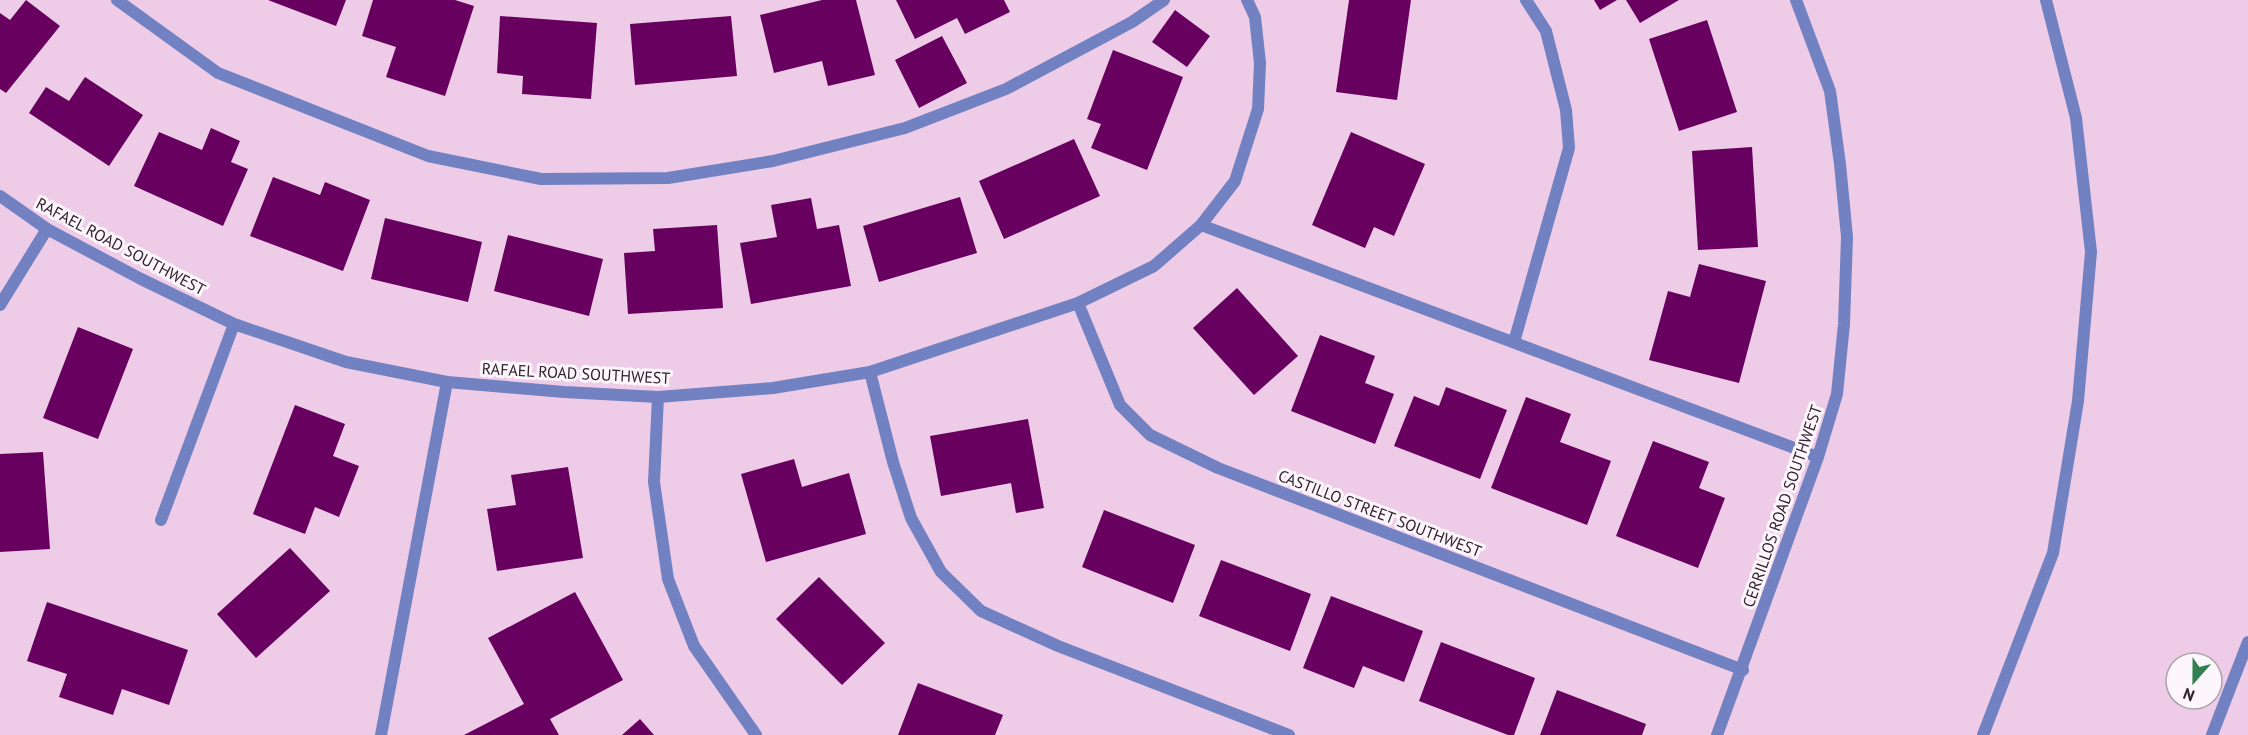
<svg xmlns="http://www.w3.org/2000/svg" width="2248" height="735" font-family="'PT Sans',sans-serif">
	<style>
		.building { fill: #67005e }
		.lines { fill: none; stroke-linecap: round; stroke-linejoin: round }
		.service { stroke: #7181c1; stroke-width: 12 }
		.minor { stroke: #7181c1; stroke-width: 12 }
		.tertiary { stroke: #7181c1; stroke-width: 12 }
		.labels { text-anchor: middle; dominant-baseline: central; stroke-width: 6; stroke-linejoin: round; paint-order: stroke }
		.street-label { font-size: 16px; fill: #30232d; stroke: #fdf6fc }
	</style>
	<rect width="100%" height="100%" fill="#eecce7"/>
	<path class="building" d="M26,0L60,26L6,93L0,89V13L10,20Z
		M268,0H346L336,26Z
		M373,0H455L474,6L445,96L386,77L396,47L362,36Z
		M822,0H856L875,75L828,86L822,61L774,73L760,15Z
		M896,0H1004L1010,12L965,34L957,18L915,39Z
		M1349,0H1411L1397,100L1336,92Z
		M1594,0H1617L1600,10Z
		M1626,0H1679L1640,23Z
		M1175,10L1210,36L1187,67L1152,42Z
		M500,16L597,23L591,99L522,94L523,76L497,73Z
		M731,16L737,76L635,85L630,24Z
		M1707,20L1737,112L1679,131L1649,39Z
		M942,36L967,83L919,108L895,60Z
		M1113,50L1183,77L1147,170L1091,148L1101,124L1087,119Z
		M85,77L143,115L109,166L29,113L46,87L69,101Z
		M211,128L240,141L231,162L248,169L223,226L134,186L159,132L202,150Z
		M1351,132L1425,164L1394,236L1374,227L1365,248L1312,225Z
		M1074,139L1100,196L1004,239L979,181Z
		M1752,147L1758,247L1698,250L1692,151Z
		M273,177L320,195L325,182L370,200L343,271L250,236Z
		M960,197L977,253L879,282L863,226Z
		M811,198L817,229L839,225L851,286L751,304L740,243L777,237L771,205Z
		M385,218L482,242L468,302L371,279Z
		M717,225L723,308L628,314L624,253L655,251L653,229Z
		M508,235L603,259L589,316L494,291Z
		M1699,264L1766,281L1739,383L1649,360L1668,291L1690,297Z
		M1237,288L1298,356L1254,395L1193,328Z
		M78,327L133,349L98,439L43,418Z
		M1320,335L1375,356L1365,383L1394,394L1375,444L1291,411Z
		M1446,387L1507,410L1480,479L1394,446L1414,396L1439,406Z
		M1526,397L1571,414L1560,442L1611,461L1587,525L1491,488Z
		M295,405L345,424L333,456L359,466L339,517L315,507L305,534L253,514Z
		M1028,419L1044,508L1016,513L1011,483L941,496L930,436Z
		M1653,441L1709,462L1699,488L1725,498L1698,568L1616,536Z
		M43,452L50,549L0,552V454Z
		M794,459L802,487L849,473L866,534L766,562L741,474Z
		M568,467L583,558L497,571L487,509L516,505L511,475Z
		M1104,510L1195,545L1173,603L1082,567Z
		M290,548L330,591L256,658L217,614Z
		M1221,560L1311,594L1290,651L1199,616Z
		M819,577L885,643L842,685L776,619Z
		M575,592L623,680L550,719L559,735H464L524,704L488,638Z
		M1331,596L1423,631L1404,682L1363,666L1354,688L1303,668Z
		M47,602L188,650L169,705L122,689L113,715L59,697L67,674L27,661Z
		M1441,642L1535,678L1514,735H1508L1419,701Z
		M918,683L1003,715L995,735H898Z
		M1557,690L1646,724L1642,735H1540Z
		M640,719L654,735H622Z"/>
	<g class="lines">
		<path class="service" d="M117,0L218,73L428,156L541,179L668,178L773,161L905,128L1006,89L1132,22L1164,0
			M1201,225L1818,457
			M0,305L47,229
			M1514,342L1569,148L1566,110L1546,31L1526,0
			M870,372L893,462L911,518L941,572L981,611L1058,646L1289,735
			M381,735L447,382
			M1983,735L2053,553L2078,401L2091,252L2076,118L2046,0"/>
		<path class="minor" d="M0,196L47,229L141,279L234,324L346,362L447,382L564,392L658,397L773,388L870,372L1078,303L1154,266L1201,225L1235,181L1258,109L1260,63L1255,17L1247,0
			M1078,303L1120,405L1150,435L1218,468L1743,670
			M658,397L654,482L668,579L694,646L756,735
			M161,520L234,324
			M2212,735L2248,642"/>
		<path class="tertiary" d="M1717,735L1818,457L1837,394L1844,324L1847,237L1840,164L1830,91L1796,0"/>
	</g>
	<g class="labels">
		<g class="street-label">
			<text transform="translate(121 246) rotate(28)">RAFAEL ROAD SOUTHWEST</text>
			<text transform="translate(576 373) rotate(3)">RAFAEL ROAD SOUTHWEST</text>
			<text transform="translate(1782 506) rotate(-71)">CERRILLOS ROAD SOUTHWEST</text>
			<text transform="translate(1380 513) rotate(21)">CASTILLO STREET SOUTHWEST</text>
		</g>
	</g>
	<g transform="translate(2194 681) rotate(201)"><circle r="28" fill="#fdf6fc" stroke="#aba2a9" stroke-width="1.5"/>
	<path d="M0-4.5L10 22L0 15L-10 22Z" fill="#32804f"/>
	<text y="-9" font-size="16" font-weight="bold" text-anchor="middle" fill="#30232d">N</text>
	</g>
</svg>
